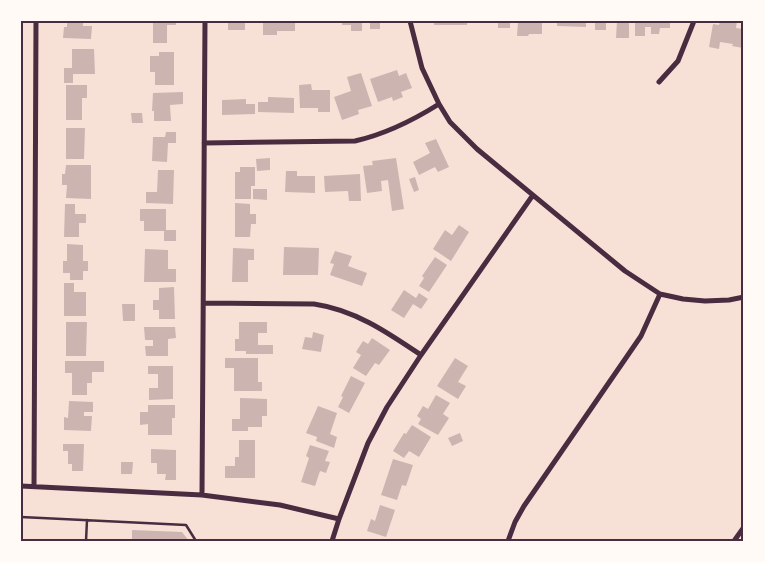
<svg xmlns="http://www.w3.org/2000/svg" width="765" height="562" font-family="'Source Serif 4',serif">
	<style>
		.building { fill: #ccb4b1 }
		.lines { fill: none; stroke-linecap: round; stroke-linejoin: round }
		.service { stroke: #4a2c40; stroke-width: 2.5 }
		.minor { stroke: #4a2c40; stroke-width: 5 }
		.neatline { fill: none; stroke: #4a2c40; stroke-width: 2 }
	</style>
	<rect width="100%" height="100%" fill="#f7e1d7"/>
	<path class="building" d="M67,21H83V26H92L91,39L63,38L64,27H67Z
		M153,21H176V25H167V43H153Z
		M228,21H245V30H228Z
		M263,21H295V31H277V35H263Z
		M342,21H362V31H351V25H342Z
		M370,21H380V29H370Z
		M434,21H467V25H434Z
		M498,21H510V28H498Z
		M518,21H542V34H529L528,36H517Z
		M557,21H586V27L557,26Z
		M595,21H606V30H595Z
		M617,21H629V38H616Z
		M635,21H670V28H660L659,34H651V27H645V36H635Z
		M720,21H737L736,28L744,29L743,48L732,46L733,44L720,42L719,49L709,47L713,24L719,25Z
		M72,49H94L95,74H73V83H64V68H72Z
		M159,52H174V85H155V72H150V56H159Z
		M397,70L399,76L406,73L412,88L401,92L403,97L393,101L392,97L378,102L370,79Z
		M361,73L372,106L358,110L359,114L342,120L334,97L351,91L347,77Z
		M311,84L312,90H330V112H318V108H300L299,85Z
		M66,85H87V98H82V120H66Z
		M183,92V104L170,105L171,121H154V111H152L153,93Z
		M268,97L294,98V113L258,112V102H268Z
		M246,99V104H255V114L222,115V100Z
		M131,113H142L143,123H132Z
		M66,128H85L84,159H66Z
		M166,132H176V143H168L167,162L152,161L153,137H165Z
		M436,139L449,167L438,172L435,167L419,175L413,162L430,153L425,143Z
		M270,158V170L257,171L256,159Z
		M396,158L404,209L392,211L388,180L381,181L382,191L367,193L363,166L373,165L372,161Z
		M66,165H91V199L66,198L67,185H62V174H65Z
		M240,167H255V186H251V199H235V172H240Z
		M158,170H174L173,204L146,203V192H157Z
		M286,171H297V176H315V193L285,192Z
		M360,174L361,201H349L348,191L325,192L324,176Z
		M415,177L419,190L414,192L409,179Z
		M253,189H267V200L253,199Z
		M235,203L250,204V214H256V224H251L250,237H235Z
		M65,204H75V214H86V223H79V237H64Z
		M140,209H166V230H176V241H164V231H144V221H140Z
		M459,225L469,232L451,261L433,249L445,230L452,235Z
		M67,244L83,245V261H88V271H83V280H70V273H63V261H67Z
		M284,247L319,248L318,275H283Z
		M233,248L254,249V260H248V282H232Z
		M145,249L168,250V269H176V282H144Z
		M335,251L352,256L348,266L367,273L362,286L330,275L334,264L330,263Z
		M435,257L447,265L429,292L419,286L424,278L422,276Z
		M64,283H74V292H86V316H64Z
		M174,287L175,319H159V310H153V300H159V288Z
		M404,290L416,298L419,293L428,299L421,309L413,304L404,318L391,310Z
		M122,304H135V321H123Z
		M66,322H87L86,356H66Z
		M239,322H267V333H258V345H273V354H246V351H235V339H239Z
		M144,327H175L176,338L168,339V356H146L145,346H153V340H145Z
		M313,332L324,335L321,352L302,349L305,337L312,338Z
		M372,338L390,350L379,365L375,363L366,376L353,368L361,355L356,352L363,341L368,344Z
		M225,358H258V382H262V391H234V368H225Z
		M455,358L468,366L458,382L466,386L458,399L437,386Z
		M65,361H104V372H92V383H87V395H72V373H65Z
		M148,366H173V399L149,400V388H158V374H148Z
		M351,376L365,383L349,413L338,407L343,397L341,396Z
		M436,395L450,403L443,414L449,418L438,435L418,424L421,419L417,416L423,406L428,409Z
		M240,398L267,399V416H262V427H248V431H232V419H240Z
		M69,401L93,402V412H84V416H92L91,431L64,430V417L68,418Z
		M148,405H175V418H172V435H148V424L140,425V412H148Z
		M318,406L337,413L330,434L337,437L334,448L316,441L317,437L306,433Z
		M412,425L431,437L419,457L409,451L404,458L393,451L404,433L406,434Z
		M460,433L463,441L452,446L448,438Z
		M239,440H255V478H225V466H235V457H239Z
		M63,444H84L83,471H72V464H68V451H63Z
		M310,445L329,451L325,461L330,462L326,473L320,471L315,486L301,482L309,458L306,456Z
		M151,449L176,450V480H165L166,474H157V463H151Z
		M393,459L413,465L406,486L402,485L397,500L381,495Z
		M121,462H133L132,474H121Z
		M380,505L395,510L386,537L367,531L371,519L375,521Z
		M132,530L182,532L189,541H132Z"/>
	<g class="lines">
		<path class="service" d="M21,517L186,525L196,541
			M86,541L87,520"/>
		<path class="minor" d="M410,21L422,68L439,104L450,122L477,149L625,271L660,294L683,299L705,301L729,300L744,297
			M659,82L678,61L694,21
			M204,143L355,141C386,134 412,121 439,104
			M204,303L314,304C355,310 387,332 421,355
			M21,486L202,495L280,505L339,519
			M34,486L36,21
			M202,495L205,21
			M332,541L339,519L368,443L387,407L421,355L533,195
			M508,541L515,522L524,506L641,336L660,294
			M734,541L744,527"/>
	</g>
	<rect width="765" height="562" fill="none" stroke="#fffaf5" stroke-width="45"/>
	<rect x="22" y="22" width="720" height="518" class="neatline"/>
</svg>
